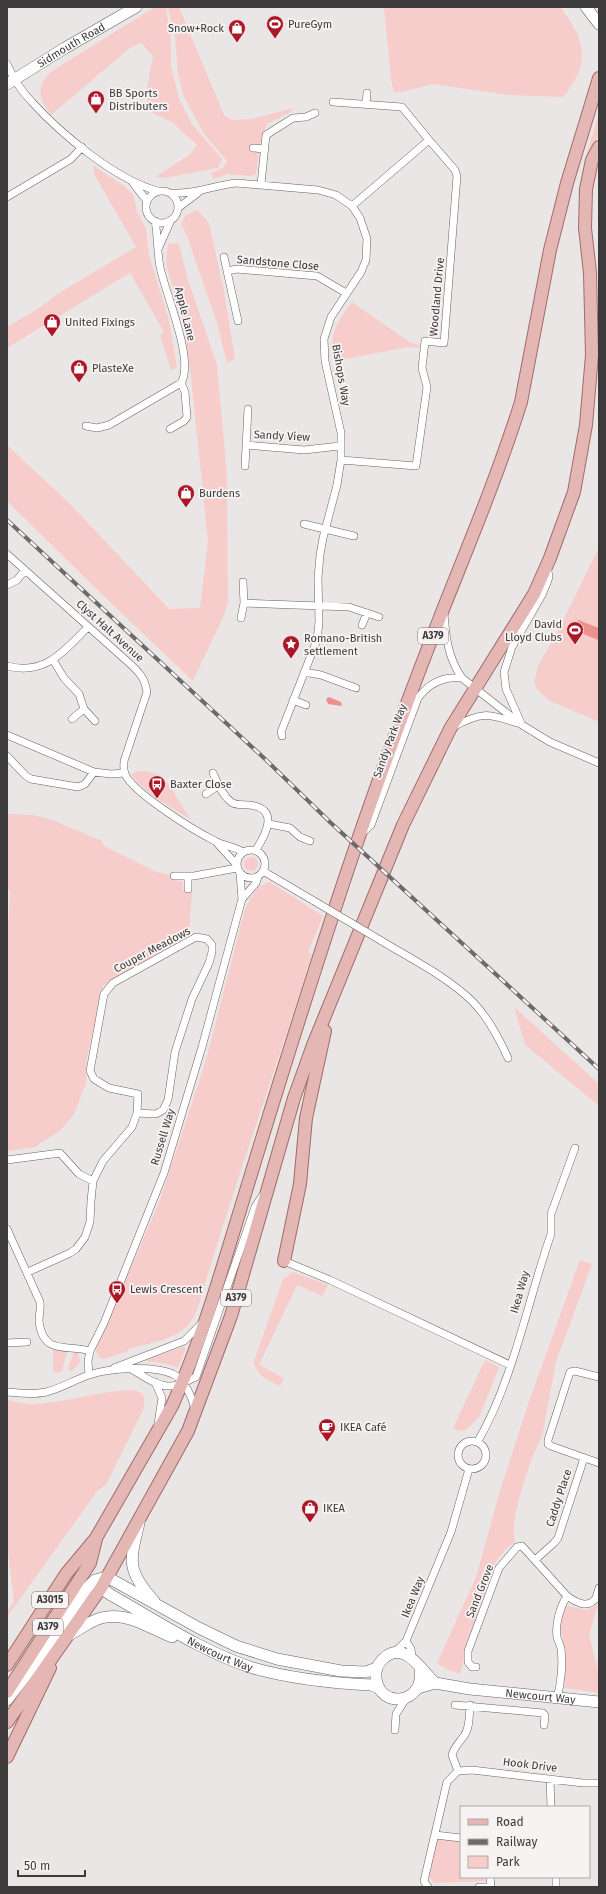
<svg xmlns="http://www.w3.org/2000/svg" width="606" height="1894" font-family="'Fira Sans',sans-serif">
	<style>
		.green { fill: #f6cdca }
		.water { fill: #ee908b }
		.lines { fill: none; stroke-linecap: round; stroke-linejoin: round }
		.street-casing { stroke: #666362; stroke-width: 8 }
		.secondary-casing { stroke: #666362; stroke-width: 12 }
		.primary-casing { stroke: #9f6c69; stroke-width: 14 }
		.street { stroke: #fff; stroke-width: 7 }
		.secondary { stroke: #fff; stroke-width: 11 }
		.primary { stroke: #e5b7b4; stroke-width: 12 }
		.rail-casing { stroke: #6d6a6a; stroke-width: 4 }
		.rail { stroke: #f8f3f3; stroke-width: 2.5; stroke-dasharray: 8; stroke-linecap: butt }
		.street-bridge-casing { stroke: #666362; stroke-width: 8; stroke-linecap: butt }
		.street-bridge { stroke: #fff; stroke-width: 7 }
		.labels { text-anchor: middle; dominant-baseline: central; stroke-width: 3.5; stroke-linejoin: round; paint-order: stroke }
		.shield { fill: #f8f3f3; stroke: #747272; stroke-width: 1 }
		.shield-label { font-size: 10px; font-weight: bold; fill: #3c3a3a }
		.poi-label { font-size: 11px; fill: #3c3a3a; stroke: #f8f3f3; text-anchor: start }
		.street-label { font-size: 11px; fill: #3c3a3a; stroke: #f8f3f3 }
	</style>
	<rect width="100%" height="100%" fill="#ebe6e6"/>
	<path class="green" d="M155,7H166L171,41V66L179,99L192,124L222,159L218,168L165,178L155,177L189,155L197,145L172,122L154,114L148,104L146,94L153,56L141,43L131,47L51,115C38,98 35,86 52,71Z
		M179,7L224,115L232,120L251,119L294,108L291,112L267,124L261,139L256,174L251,176L228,174L213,179L211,173L223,168L227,161L204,134L184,97L178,74L175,37L168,8Z
		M384,7H560C586,40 591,64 563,97L508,95L433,84L402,92H394L391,80Z
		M599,113V135L584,162Z
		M93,165L124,186L133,194L137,211L146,229L149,255L169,320L177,368L171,370L160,336L164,332L130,273L7,348V327L39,308L59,293L136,247L95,176Z
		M197,210L209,223L224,291L235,359L227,363L217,323L187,236L181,224L186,215Z
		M168,243L179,244L187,277L217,365L227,475L228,601L225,613L193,681L114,606L7,501V445L71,505L169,609L200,608L208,542L190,368L183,322L166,264Z
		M352,302L411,343L419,344V348L407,347L336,361C326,339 338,319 352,302Z
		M599,547V722L548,700L537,689L534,682L538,666L562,623Z
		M138,771C173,770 173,799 192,820C171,807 145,794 131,774Z
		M7,814L33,815L50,819L102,841L104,846L157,872L170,875V880L181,881L183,883V891L192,892L189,934L103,986L86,1062V1083L74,1114L61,1130L35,1147L9,1151L7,1150V920H9L10,890L7,889Z
		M244 864a7 7 0 1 1 14 0a7 7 0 1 1-14 0Z
		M270,882L323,916L308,952L312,954C275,1072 233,1188 198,1307C196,1312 194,1317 191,1321C179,1340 148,1343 128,1349V1351L104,1359L100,1358L96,1352V1349L160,1200L206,1060L245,909C251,896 256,886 270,882Z
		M514,1007L599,1084V1106L525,1045Z
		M580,1260L592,1264L556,1362L542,1437C532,1453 506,1528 516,1543C511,1544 507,1548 504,1552C486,1570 485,1594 477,1617C471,1636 465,1654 460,1674L446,1669L437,1663L476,1577L500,1491L529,1401Z
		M293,1272L328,1285L322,1296L297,1285L259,1365L284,1378L280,1386C268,1380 256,1376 254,1361L283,1279Z
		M183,1347H185V1350L178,1368L167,1364L146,1361L148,1359Z
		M53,1350L67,1352L62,1371L57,1373L53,1371Z
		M74,1351L78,1353L80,1362L74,1369L70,1371L68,1369Z
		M485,1360L497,1366L499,1368L479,1417L466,1430L460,1431L453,1428Z
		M128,1390C143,1391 147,1394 143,1410L106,1485L98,1490L7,1617V1612L14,1602L7,1542V1400C15,1401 24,1404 32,1404C64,1403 95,1392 128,1390Z
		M598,1604L589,1635L599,1674V1693L565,1688C562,1679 567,1667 566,1657C566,1641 553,1621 567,1606L587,1610Z
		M438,1837L461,1840V1877H485V1881L434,1883L428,1875Z"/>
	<path class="water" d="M578,620L599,628L598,640L574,630Z
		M329,697L341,702L342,706L328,704L326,699Z"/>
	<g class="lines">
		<g class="street-casing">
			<path id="street" d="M7,64C13,78 21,91 32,102C61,134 116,180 158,191
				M333,102L402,107L429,140L352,206
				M366,104L367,93
				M253,148L264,149
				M133,183L147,201
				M261,184L266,135L293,118L306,117L315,113
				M146 207a16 16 0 1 1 32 0a16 16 0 1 1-32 0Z
				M170,193C193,195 215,185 237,183L318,190L336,195L352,206L360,218L367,239L366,260L361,272L331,317L324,339L325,361L341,433V460L337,485L323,538L320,555L318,578L319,622L317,640L281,732L282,736
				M7,197L71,159L82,147
				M178,208L199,192
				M155,221C158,236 157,252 160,267C165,293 195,360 181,383L185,392L187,417L184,421L170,429
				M158,249L171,220
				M224,257L227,271
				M238,321L227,271L237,269L317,276L346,293
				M86,426L97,428L109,425L181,383
				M246,445L304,450L340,446
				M341,460L416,466L427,387L422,368L425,341L444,343L457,176L455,170L429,140
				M245,466L248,409
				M304,524L354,536
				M7,554L128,662C139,672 145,678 147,692L124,761C124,765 123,770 125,774C133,793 195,831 215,841C224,846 234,846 243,852
				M7,585L17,580L25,570
				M244,603L349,607L379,617
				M444,614C446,638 448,658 462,678L522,725L550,742L599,763
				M241,618L244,603L243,582
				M362,625L367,613
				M53,660L64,678L79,694L84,709L95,721
				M7,666C45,676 64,651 88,627
				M304,672L321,675L356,688
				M293,700L306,705
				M72,719L84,709
				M521,723L506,689L504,672L512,647L542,595L547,583L549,577L547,566
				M453,727C481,712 487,713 517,723
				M7,735L94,772L111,774L125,773
				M7,756L25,775L31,779L78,787L85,784L94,772
				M213,773C217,782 222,795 231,802C236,806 244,804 249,805C280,808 266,834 256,850
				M206,794L219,785
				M269,824L290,828L300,837L310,841
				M363,832L371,825L418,698C429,683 444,676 462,678
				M216,842L237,865
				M237 864a14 14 0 1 1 28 0a14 14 0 1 1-28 0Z
				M263,871L314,901
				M174,876H194L237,868
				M188,876V889
				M242,899L256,883L258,877
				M380,940C411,959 446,976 472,1001C488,1017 499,1038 508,1058
				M7,1160L60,1153L79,1174L93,1181
				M7,1229L40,1302C41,1309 39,1314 39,1321C43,1356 67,1344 90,1351
				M284,1261L330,1280L510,1365
				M28,1272L70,1253L76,1249L85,1237L90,1222L91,1201L93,1181L103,1161L132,1127L137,1113L138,1094L109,1088L94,1079L90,1071L104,994L113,983L196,937L207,939L212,945V952L209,963L192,999L175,1052L168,1100L163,1110L156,1114L137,1113
				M7,1343L27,1342
				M114,1368L184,1341L203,1322
				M131,1369C142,1375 156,1386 169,1386C178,1387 188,1380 196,1377L255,1207L262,1196
				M89,1375L88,1361L90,1351L104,1323L164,1173L202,1047L242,899L240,874
				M599,1377L575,1371L570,1372L548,1440V1444L551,1446L599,1463
				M155,1382L162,1398L158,1424
				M7,1392C20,1393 33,1395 46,1392C62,1388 74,1380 89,1375C110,1368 153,1365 173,1374C185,1380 192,1397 195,1409
				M458 1455a14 14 0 1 1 28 0a14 14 0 1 1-28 0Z
				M478,1441C513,1381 528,1300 551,1234V1214L575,1148
				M535,1560L554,1543L558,1538L584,1458
				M596,1598L599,1588
				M406,1641L411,1649L412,1657
				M394,1653L406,1641L451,1532L469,1469
				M476,1667H472L468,1662V1651L499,1568L517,1547L522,1546L567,1596C577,1603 588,1609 596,1598L599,1599
				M557,1698C561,1684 563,1664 561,1649C561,1645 558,1642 557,1637C555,1624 560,1607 567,1596
				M455,1705L543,1713L545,1716L544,1725
				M395,1730L396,1714L407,1697
				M458,1771L452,1755C454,1747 459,1743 464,1736C470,1728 469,1716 470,1705
				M550,1779L551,1807
				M435,1835L461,1838
				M490,1877L491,1887
				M556,1877V1887
				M428,1887L424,1881L447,1782L458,1771L472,1770L583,1783H599
				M479,1887H489"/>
		</g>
		<g class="secondary-casing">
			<g id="secondary">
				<path d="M586,7L599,24"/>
				<path id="s1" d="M7,84L65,48L136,7"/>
				<path d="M139,1523C130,1561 126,1570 154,1601"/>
				<path id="s2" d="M96,1581L101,1588L111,1595C157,1621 203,1652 253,1668C292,1679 331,1683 371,1685L379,1688"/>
				<path d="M69,1635C79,1630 90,1621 101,1618C127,1611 149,1628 172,1637"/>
				<path d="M420,1669C426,1704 379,1710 376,1678C375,1671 378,1663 384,1658C405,1640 421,1670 435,1683"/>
				<path id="s3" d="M418,1688L435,1683L470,1689L599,1702"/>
				<path d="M7,1700L41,1656L87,1588L95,1580L107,1577L199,1628L236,1646L277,1659L341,1671L366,1672L377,1668"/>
			</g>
		</g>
		<g class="primary-casing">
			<path id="primary" d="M284,1261L300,1184L306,1118L325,1031
				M7,1665L66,1574L96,1538L172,1406C203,1338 223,1265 245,1194C277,1089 310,983 345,878C375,788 409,696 444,607C471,539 499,472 521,402L550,250L567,183L599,78
				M7,1692L90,1563L96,1539
				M7,1722L101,1588L188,1431L231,1316L294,1098L313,1045L403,825L450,729L534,594L550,558L574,492L586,425L592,355L590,273L585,228L586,189L592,160L599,147
				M7,1757L50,1668"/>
		</g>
		<use href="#street" class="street"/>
		<use href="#secondary" class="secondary"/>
		<use href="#primary" class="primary"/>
		<g class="rail-casing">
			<path id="rail" d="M7,520L265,759L331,823L599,1069"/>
		</g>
		<use href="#rail" class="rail"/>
		<g class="street-bridge-casing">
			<path id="street-bridge" d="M314,901L380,940"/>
		</g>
		<use href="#street-bridge" class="street-bridge"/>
	</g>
	<defs>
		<g id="stadium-pin" transform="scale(0.9)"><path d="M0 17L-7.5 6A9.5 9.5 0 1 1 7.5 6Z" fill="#ac1727" stroke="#f8f3f3"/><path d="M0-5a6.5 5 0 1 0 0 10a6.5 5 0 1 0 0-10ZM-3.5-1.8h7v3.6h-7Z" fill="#fff"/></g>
		<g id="shop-pin" transform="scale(0.9)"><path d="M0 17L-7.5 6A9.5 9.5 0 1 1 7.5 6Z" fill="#ac1727" stroke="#f8f3f3"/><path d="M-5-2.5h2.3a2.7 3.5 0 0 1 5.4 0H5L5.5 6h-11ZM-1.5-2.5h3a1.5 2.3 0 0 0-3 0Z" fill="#fff"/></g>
		<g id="sight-pin" transform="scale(0.9)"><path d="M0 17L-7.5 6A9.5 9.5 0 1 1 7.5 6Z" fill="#ac1727" stroke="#f8f3f3"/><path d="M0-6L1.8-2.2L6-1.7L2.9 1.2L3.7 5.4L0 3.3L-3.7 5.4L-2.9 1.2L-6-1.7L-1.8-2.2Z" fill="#fff"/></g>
		<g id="bus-pin" transform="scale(0.9)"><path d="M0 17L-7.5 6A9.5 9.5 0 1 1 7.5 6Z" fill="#ac1727" stroke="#f8f3f3"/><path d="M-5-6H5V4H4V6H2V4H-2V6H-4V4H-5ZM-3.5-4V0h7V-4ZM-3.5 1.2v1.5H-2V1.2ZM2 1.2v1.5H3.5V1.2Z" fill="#fff"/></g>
		<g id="cafe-pin" transform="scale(0.9)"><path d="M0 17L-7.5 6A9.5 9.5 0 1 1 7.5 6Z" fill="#ac1727" stroke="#f8f3f3"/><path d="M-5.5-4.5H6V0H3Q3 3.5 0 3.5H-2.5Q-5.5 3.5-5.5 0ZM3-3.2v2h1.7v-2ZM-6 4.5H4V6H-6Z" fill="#fff"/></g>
	</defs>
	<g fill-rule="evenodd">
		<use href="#stadium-pin" x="275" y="24"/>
		<use href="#shop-pin" x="237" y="28"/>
		<use href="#shop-pin" x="96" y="99"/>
		<use href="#shop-pin" x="52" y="322"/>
		<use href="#shop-pin" x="79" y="368"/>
		<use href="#shop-pin" x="186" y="493"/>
		<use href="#stadium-pin" x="575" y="630"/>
		<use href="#sight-pin" x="291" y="644"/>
		<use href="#bus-pin" x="157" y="784"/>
		<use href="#bus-pin" x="117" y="1289"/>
		<use href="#cafe-pin" x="327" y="1427"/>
		<use href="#shop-pin" x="310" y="1508"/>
	</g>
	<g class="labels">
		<g class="shield">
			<rect x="418" y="628" width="30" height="16" rx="3"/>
			<rect x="221" y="1290" width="30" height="16" rx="3"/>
			<rect x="32" y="1592" width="36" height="16" rx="3"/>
			<rect x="33" y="1619" width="30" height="16" rx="3"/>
		</g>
		<g class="shield-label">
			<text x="433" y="636">A379</text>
			<text x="236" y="1298">A379</text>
			<text x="50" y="1600">A3015</text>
			<text x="48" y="1627">A379</text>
		</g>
		<g class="poi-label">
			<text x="288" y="24">PureGym</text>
			<text x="224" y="28" text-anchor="end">Snow+Rock</text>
			<text x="109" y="93">BB Sports<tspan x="109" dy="13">Distributers</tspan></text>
			<text x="65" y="322">United Fixings</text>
			<text x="92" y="368">PlasteXe</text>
			<text x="199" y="493">Burdens</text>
			<text x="562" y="624" text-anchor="end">David<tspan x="562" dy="13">Lloyd Clubs</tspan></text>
			<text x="304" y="638">Romano-British<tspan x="304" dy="13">settlement</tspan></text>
			<text x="170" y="784">Baxter Close</text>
			<text x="130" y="1289">Lewis Crescent</text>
			<text x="340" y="1427">IKEA Café</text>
			<text x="323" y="1508">IKEA</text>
		</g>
		<g class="street-label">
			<text stroke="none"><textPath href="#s1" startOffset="75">Sidmouth Road</textPath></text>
			<text transform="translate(278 263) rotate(5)">Sandstone Close</text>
			<text transform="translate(437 297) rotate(-85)">Woodland Drive</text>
			<text transform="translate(185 314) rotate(76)">Apple Lane</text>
			<text transform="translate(341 375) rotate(80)">Bishops Way</text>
			<text transform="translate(282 436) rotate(3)">Sandy View</text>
			<text transform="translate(110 631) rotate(42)">Clyst Halt Avenue</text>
			<text transform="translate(390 741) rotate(-70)">Sandy Park Way</text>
			<text transform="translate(152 950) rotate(-28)">Couper Meadows</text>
			<text transform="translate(163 1137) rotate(-73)">Russell Way</text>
			<text transform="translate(520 1292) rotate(-74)">Ikea Way</text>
			<text transform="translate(559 1498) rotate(-72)">Caddy Place</text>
			<text transform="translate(480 1591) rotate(-68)">Sand Grove</text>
			<text transform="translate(413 1597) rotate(-68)">Ikea Way</text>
			<text stroke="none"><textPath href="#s2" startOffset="145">Newcourt Way</textPath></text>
			<text stroke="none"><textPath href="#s3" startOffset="124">Newcourt Way</textPath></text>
			<text transform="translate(530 1765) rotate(7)">Hook Drive</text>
		</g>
	</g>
	<rect width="606" height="1894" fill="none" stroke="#3c3a3a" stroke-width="16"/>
	<rect x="460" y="1806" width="130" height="72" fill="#f8f3f3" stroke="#ada9a9"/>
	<rect x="468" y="1819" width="20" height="6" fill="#e5b7b4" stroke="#ada9a9"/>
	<text x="496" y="1826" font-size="12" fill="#3c3a3a">Road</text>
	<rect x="468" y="1839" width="20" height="6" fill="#6d6a6a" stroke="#ada9a9"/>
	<text x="496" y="1846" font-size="12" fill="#3c3a3a">Railway</text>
	<rect x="468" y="1856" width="20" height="12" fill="#f6cdca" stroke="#ada9a9"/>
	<text x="496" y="1866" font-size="12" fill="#3c3a3a">Park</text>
	<path d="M18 1870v6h67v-6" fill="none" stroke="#3c3a3a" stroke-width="2"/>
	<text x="24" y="1870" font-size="12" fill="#3c3a3a" stroke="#f8f3f3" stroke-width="3" paint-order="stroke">50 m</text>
</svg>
